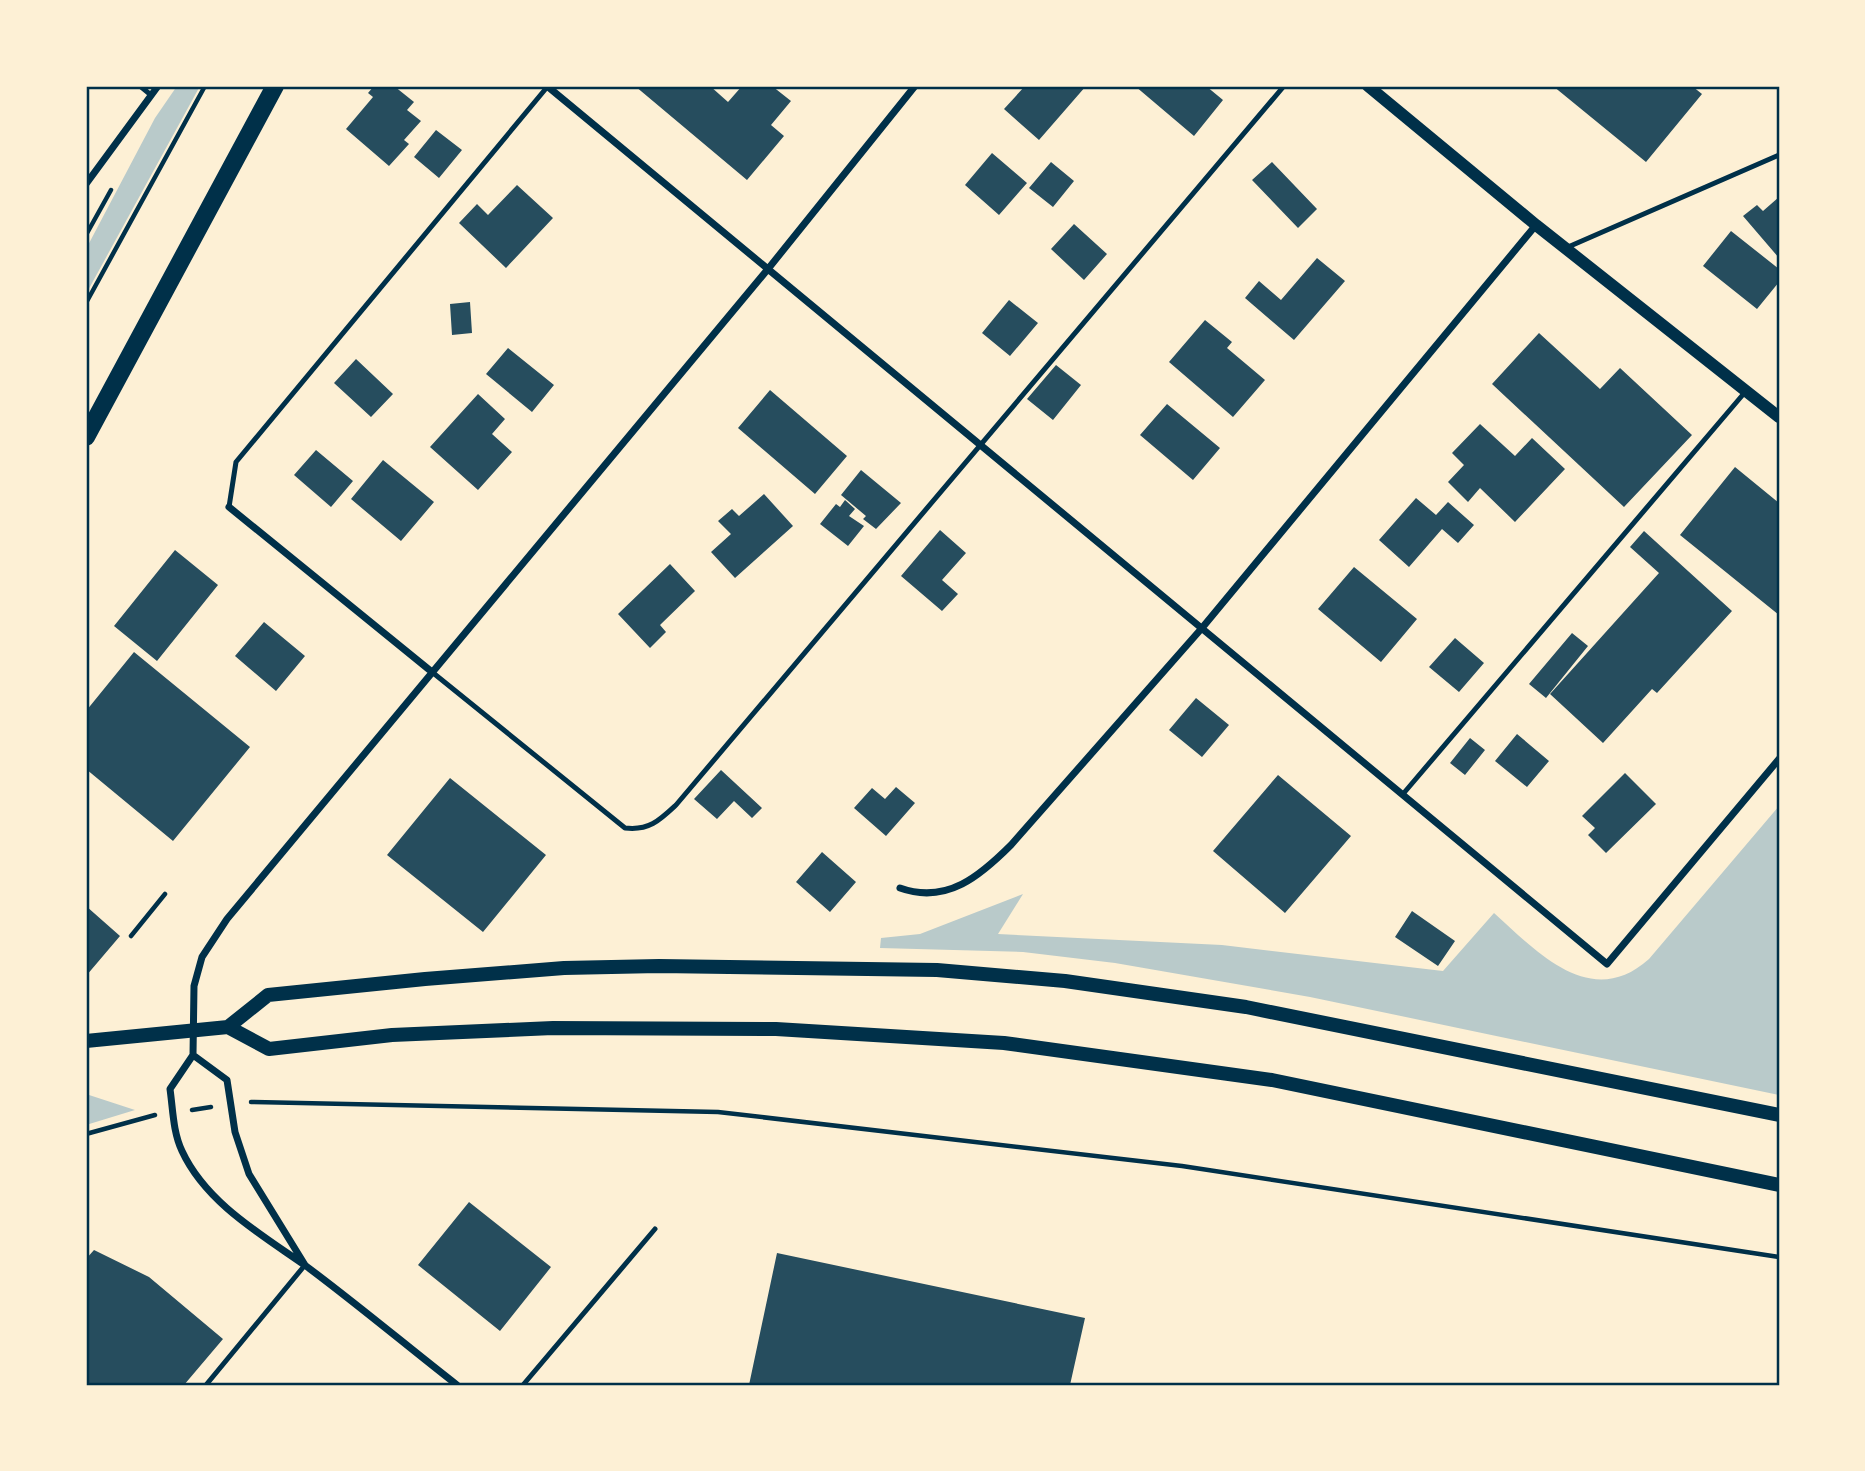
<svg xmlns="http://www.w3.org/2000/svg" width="1865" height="1471" font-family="Signika,sans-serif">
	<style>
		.green { fill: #b9caca }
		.building { fill: #264d5e }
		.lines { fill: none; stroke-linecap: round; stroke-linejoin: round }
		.path { stroke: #003049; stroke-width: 4.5 }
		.service { stroke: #003049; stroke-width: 5 }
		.minor { stroke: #003049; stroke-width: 7 }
		.tertiary { stroke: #003049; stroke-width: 12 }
		.secondary { stroke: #003049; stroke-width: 14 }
		.primary { stroke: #003049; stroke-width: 18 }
		.neatline { fill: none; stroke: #003049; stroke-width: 2.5 }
	</style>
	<rect width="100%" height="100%" fill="#fdf0d5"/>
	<path class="green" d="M177,86H200L86,294V249L155,118Z
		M1779,806V1095L1310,997L1115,963L1023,952L880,948L881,938L920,934L1023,894L998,934L1222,945L1443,971L1494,913C1537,952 1591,1011 1649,959Z
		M86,1094L135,1110L86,1125Z"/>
	<path class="building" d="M374,86H394L414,102L407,110L421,121L404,140L409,144L389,166L346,129L373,97L368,93Z
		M635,86H710L728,102L742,86H772L791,101L771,125L784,136L747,180Z
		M1025,86H1086L1039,140L1004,109Z
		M1135,86H1206L1223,100L1194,136Z
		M1553,86H1692L1702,94L1646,162Z
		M436,130L462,150L439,178L414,157Z
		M992,153L1027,183L999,215L965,185Z
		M1051,162L1074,181L1053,207L1029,188Z
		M1272,162L1317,209L1298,228L1252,180Z
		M517,185L553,218L506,268L459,223L477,204L488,215Z
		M1779,197V258L1743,216L1757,205L1763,211Z
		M1074,224L1107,254L1084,280L1051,249Z
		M1731,231L1779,269V282L1757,309L1703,266Z
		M1317,258L1345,281L1294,340L1245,298L1259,281L1281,300Z
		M1009,300L1038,323L1010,356L982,333Z
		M470,302L472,333L452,335L450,304Z
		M1205,320L1232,342L1227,348L1265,380L1233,417L1169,362Z
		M1539,333L1600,389L1620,368L1692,435L1624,507L1492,384Z
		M508,348L554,385L532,412L486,374Z
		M356,359L393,394L371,417L334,383Z
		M1056,365L1081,385L1053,420L1027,399Z
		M770,390L847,456L815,494L738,428Z
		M478,394L505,419L492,434L512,452L478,490L430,447Z
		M1167,404L1220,448L1193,480L1140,435Z
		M1480,424L1515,456L1532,438L1565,469L1515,522L1480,488L1468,502L1448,482L1464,465L1452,453Z
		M316,450L353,481L331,507L294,475Z
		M383,460L434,502L401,541L351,499Z
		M1735,467L1779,503V615L1680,535Z
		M861,470L901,503L876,529L863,519L866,516L841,495Z
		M764,494L793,526L735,578L711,552L731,534L718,521L732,509L739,516Z
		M1416,498L1436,515L1448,502L1474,525L1458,543L1442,529L1409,567L1379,540Z
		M845,500L855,509L849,516L864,526L848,546L820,524L836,504L840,507Z
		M940,530L966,553L942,580L958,594L942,611L901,576Z
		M1644,531L1732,611L1657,693L1652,689L1603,743L1550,694L1659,573L1630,547Z
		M175,550L218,585L157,661L114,626Z
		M670,564L695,591L660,625L666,632L650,648L618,614Z
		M1354,567L1417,619L1381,662L1318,609Z
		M264,622L305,656L276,691L235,656Z
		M1572,633L1588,646L1546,698L1529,684Z
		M1455,638L1484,663L1459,692L1429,667Z
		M134,652L250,747L173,841L86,769V711Z
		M1196,698L1229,725L1202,757L1169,730Z
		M1517,734L1549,761L1527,787L1495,761Z
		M1470,738L1485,750L1465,775L1450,763Z
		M721,770L762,808L752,818L734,801L717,819L694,799Z
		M1625,773L1656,804L1606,853L1588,835L1595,828L1582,816Z
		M1278,775L1351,836L1285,913L1213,851Z
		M450,778L546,855L483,932L387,855Z
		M896,787L915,803L886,836L854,808L872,788L885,799Z
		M822,852L856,882L830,912L796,882Z
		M86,906L120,936L86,976Z
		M1412,911L1455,941L1438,966L1395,937Z
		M469,1202L551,1267L500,1331L418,1265Z
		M94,1250L149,1277L223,1339L184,1385H86V1259Z
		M777,1253L1085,1318L1070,1385H749Z"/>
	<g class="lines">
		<path class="path" d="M86,235L111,190
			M86,303L205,86
			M131,936L165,894
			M251,1102L718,1112L1182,1166L1779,1257
			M192,1110L211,1107
			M86,1134L155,1115"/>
		<path class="service" d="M140,86L151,95
			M1568,247L1779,155
			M229,507L236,462L548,86
			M432,672L625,828C649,831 660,820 676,805L1284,86
			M1403,794L1746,391
			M206,1385L305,1265
			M523,1385L655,1229"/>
		<path class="minor" d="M547,86L1607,964L1779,759
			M86,184L158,86
			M229,507L432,672
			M900,888C947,905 981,875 1011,845L1202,628L1536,225
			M193,1055L170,1089C173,1110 173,1132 182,1151C206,1203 262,1235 306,1266C357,1304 407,1346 457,1385
			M305,1265L249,1174L235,1132L227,1080L193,1055L194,986L202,957L227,919L768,269L915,86"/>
		<path class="tertiary" d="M1368,86L1536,225L1779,417"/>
		<path class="secondary" d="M228,1027L269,1049L392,1035L553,1028L776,1029L1004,1043L1272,1080L1779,1185
			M86,1041L228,1027L268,995L425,979L564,968L659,966L937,970L1065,981L1246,1007L1779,1115"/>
		<path class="primary" d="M86,437L275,86"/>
	</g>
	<rect width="1865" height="1471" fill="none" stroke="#fdf0d5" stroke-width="175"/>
	<rect x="88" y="88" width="1690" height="1296" class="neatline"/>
</svg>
